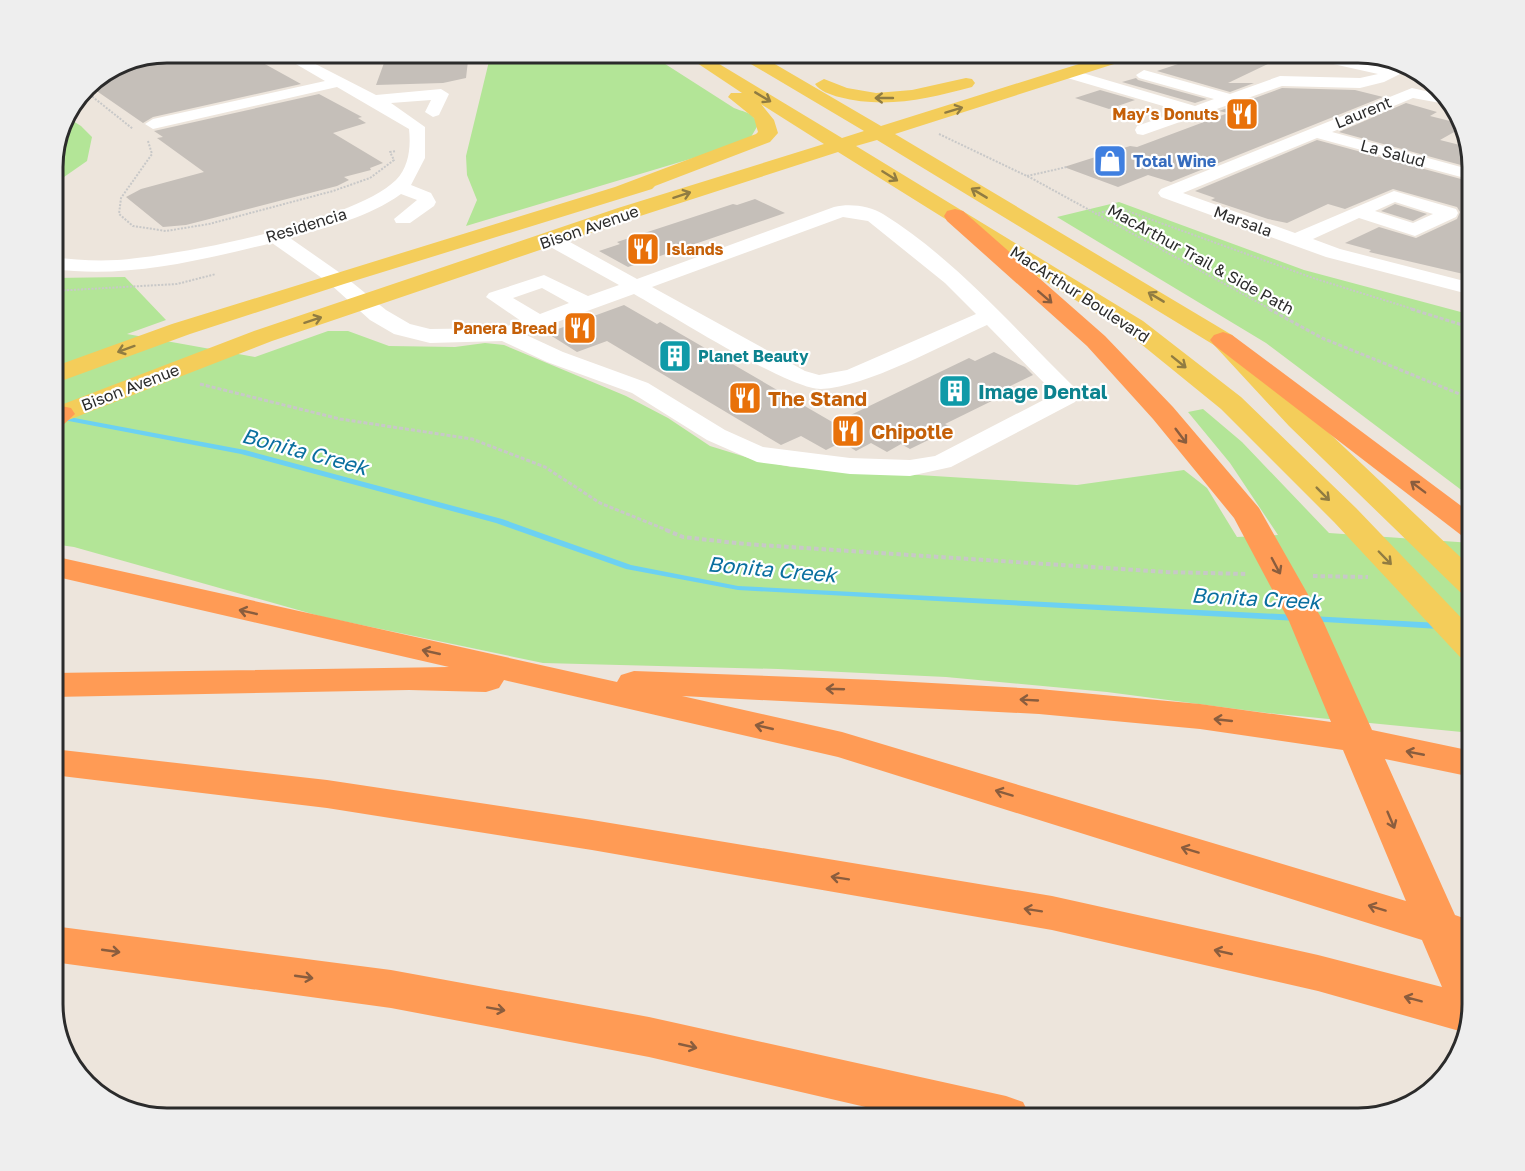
<svg xmlns="http://www.w3.org/2000/svg" width="1525" height="1171" font-family="'Golos Text',sans-serif">
	<style>
		.green { fill: #b3e597 }
		.lines { fill: none; stroke-linecap: round; stroke-linejoin: round }
		.stream { fill: #6cd1f2; fill-rule: evenodd }
		.building { fill: #c5bfb9 }
		.path-far2 { stroke: #c8c8c8; stroke-width: 2; stroke-dasharray: 2 1.5; stroke-linecap: butt }
		.path-far1 { stroke: #c8c8c8; stroke-width: 3; stroke-dasharray: 4 2; stroke-linecap: butt }
		.path { stroke: #c8c8c8; stroke-width: 4; stroke-dasharray: 4.5 3; stroke-linecap: butt }
		.minor { fill: #fff; fill-rule: evenodd }
		.major { fill: #f4cd5a; fill-rule: evenodd }
		.highway { fill: #ff9b55; fill-rule: evenodd }
		.oneway { stroke: #907c42 }
		.oneway2 { stroke: #8a5d3e }
		.labels { text-anchor: middle; dominant-baseline: central; stroke-width: 4.5; stroke-linejoin: round; paint-order: stroke }
		.far-street-label { font-size: 16px; fill: #2b2b2b; stroke: #fff }
		.far-food-label { font-size: 16px; font-weight: bold; fill: #c56008; stroke: #fff; text-anchor: end }
		.far-shop-label { font-size: 16px; font-weight: bold; fill: #366cbe; stroke: #fff; text-anchor: start }
		.far-culture-label { font-size: 16px; font-weight: bold; fill: #0d838f; stroke: #fff; text-anchor: start }
		.culture-label { font-size: 20px; font-weight: bold; fill: #0d838f; stroke: #fff; text-anchor: start }
		.food-label { font-size: 20px; font-weight: bold; fill: #c56008; stroke: #fff; text-anchor: start }
		.water-label { font-size: 21px; font-style: italic; fill: #0a6f9f; stroke: #fff }
		.rim { fill: none; stroke: #2b2b2b; stroke-width: 3 }
	</style>
	<rect width="100%" height="100%" fill="#ede5dc"/>
	<path class="green" d="M491,53H648L734,108C745,113 753,111 758,125L751,137L737,145L466,226L477,200L467,175L466,156Z
		M65,116L81,126L92,137L87,161L64,177L53,195V160Z
		M1119,202L1304,270L1472,315V498L1266,343L1057,217Z
		M125,277L166,320L127,334L255,357L328,331H348L389,346L455,347L485,343L504,345L626,396L668,418L710,446L752,459L791,467L1077,485L1184,470L1207,488L1237,537L1278,535L1230,463L1188,412L1203,409L1242,442L1329,533L1472,543V733L1267,713L1107,692L946,677L778,669L543,663L323,617L74,547L53,544V278Z"/>
	<g class="lines">
		<path class="stream" d="M53,414L245,450L502,519L631,565L738,586L1298,615L1302,618L1298,621L738,590L626,569L496,523L241,454L53,418Z
			M1311,616L1439,623L1443,626L1439,629L1308,621L1307,619L1308,617Z"/>
	</g>
	<path class="building" d="M168,52H243L301,84L153,117L143,123L88,85L91,81L124,69L165,61L157,57Z
		M428,52H469L466,78L443,83L376,85L384,63L392,56L427,55Z
		M1214,52H1293L1228,83H1254L1230,92L1157,71Z
		M1136,78L1138,80L1207,99L1195,103L1122,82Z
		M1282,88L1355,90L1383,97L1171,182L1148,175L1118,187L1064,167L1130,146L1137,147L1228,113L1219,111Z
		M1100,90L1135,100L1109,109L1075,98Z
		M319,94L362,117L358,118L366,123L333,133L383,163L370,168L371,170L344,177L349,180L337,186L186,225L163,227L126,197L141,189L204,172L157,138L163,137L154,131Z
		M1406,103L1437,112L1430,116L1462,124L1463,127L1440,140L1468,147L1472,168L1339,132Z
		M1317,140L1472,182V276L1369,252L1371,250L1345,243L1379,227L1416,238L1457,219L1460,212L1457,207L1393,189L1345,209L1328,204L1287,223L1268,219L1211,200L1215,198L1195,191Z
		M755,199L785,213L628,267L599,251L620,244L617,242L733,204L737,205Z
		M1395,204L1427,214L1413,221L1381,211Z
		M624,305L657,324L660,322L834,423L969,358L975,361L994,352L1025,367L1033,375L1000,391L1006,394L945,424L953,428L910,449L901,444L887,452L871,443L856,451L842,442L826,450L801,436L781,445L607,341L577,352L547,333Z"/>
	<g class="lines">
		<path class="path-far2" d="M84,90L133,129
			M939,134L1031,178L1272,310
			M148,141L152,154L121,198L119,214L133,226L166,231L209,224L333,191L370,178L394,160L390,152L396,151
			M53,175L61,164L55,152
			M1027,176L1067,167
			M1095,214L1119,208L1313,278L1416,310
			M53,291L177,284L216,274"/>
		<path class="path-far1" d="M1269,309L1322,338L1472,399
			M1411,309L1472,328
			M200,384L340,419L472,439L545,467L600,503L669,531"/>
		<path class="path" d="M666,530L683,537L745,544L1165,572L1248,574
			M1313,576L1368,577"/>
		<path class="minor" d="M277,53H294L376,95L441,89L449,94L439,115L433,117L425,112L431,100L391,103L425,127V158L411,185L431,193L436,202L434,206L410,223H396L394,219L417,200L401,194C369,217 328,227 290,238L343,275L386,310L410,324L430,329L502,328L521,321L486,297L489,293L544,275L588,296L619,285L545,244L542,240L545,236H559L637,279L834,207C850,203 870,206 883,214C954,258 1015,329 1074,387L1079,397L1075,402L951,467L910,476L850,474L757,462L707,440L632,393L547,362L502,341L430,343L394,334L370,320L329,283L272,243C201,260 127,279 53,269V257C74,260 96,261 117,260C178,256 353,222 396,180C409,167 411,147 409,129L337,87L153,129L145,124L153,119L325,81ZM843,217L868,221L945,283L976,314L847,370L819,375L805,371L652,287ZM542,288L569,303L540,314L513,298ZM634,294C668,313 789,390 821,389C867,387 942,345 987,325L1055,394L935,456L910,460L850,458L763,447L725,430L648,383L563,352L524,334Z
			M1295,53H1320L1408,70L1384,82L1360,88L1282,86L1143,135L1137,134L1135,130L1137,126L1180,111L1064,77L1061,74L1069,69L1195,106L1214,99L1139,78L1136,75L1144,70L1230,94L1280,76L1360,78L1378,74L1297,56Z
			M1412,88L1443,95L1451,105L1413,98L1332,132L1472,170V180L1317,138L1183,193L1295,233L1394,191L1456,209L1458,213L1456,217L1415,236L1359,218L1313,239L1340,249L1472,283V295L1326,257L1161,197L1158,193L1161,189ZM1395,202L1433,214L1413,223L1375,211Z"/>
		<path class="major" d="M682,53H701L842,138L864,131L739,57L737,53H756L881,126L1114,53H1138L1136,57L895,134L1232,335L1309,414L1472,568V595L1460,592L1289,426L1214,345L877,140L856,146L1143,321L1241,397L1356,508L1472,629V660L1460,657L1334,522L1221,409L1125,331L838,152L634,218L272,341L53,426V408L254,331L618,208L824,144L761,104L774,120L778,133L770,142L655,186L652,189L344,284L190,334L53,384V367L172,324L615,187L756,134L758,132L754,118L728,97L731,93H742Z
			M966,78L972,79L975,83L972,87C927,99 885,109 839,97C831,95 820,91 815,84L824,79L847,88L876,93L912,90Z"/>
		<path class="highway" d="M955,209L963,211L1105,336L1173,407L1259,508L1323,621L1372,730L1472,751V777L1385,759L1455,915L1472,921V1004L1463,1032L1318,991L1052,930L592,850L327,808L53,775V749L327,780L592,820L1052,896L1318,955L1442,987L1422,940L838,757L504,680L499,688L486,692L409,690L53,697V673L449,667L53,576V556L617,682L621,675L634,671L877,680L1039,689L1200,704L1331,722L1289,621L1234,518L1153,419L1087,346L947,221L944,216L947,211ZM682,696L1039,714L1200,729L1343,750L1406,901L842,732Z
			M1223,332L1232,335L1472,514V537L1461,535L1214,345L1210,340L1214,335Z
			M61,406L71,408L75,414L63,425L53,427V408Z
			M53,926L391,970L649,1017L1006,1096L1023,1102L1031,1118H913L649,1057L391,1008L53,962Z"/>
	</g>
	<defs><path id="oneway-shaft" d="M-6 0H5M1.5-3L5.5 0L1.5 3" fill="none" stroke-width="1.6" stroke-linecap="round" stroke-linejoin="round" transform="scale(1.5)"/></defs>
	<g class="oneway">
		<use href="#oneway-shaft" transform="translate(763 97) rotate(31)"/>
		<use href="#oneway-shaft" transform="translate(884 98) rotate(-180)"/>
		<use href="#oneway-shaft" transform="translate(954 110) rotate(-17)"/>
		<use href="#oneway-shaft" transform="translate(890 176) rotate(32)"/>
		<use href="#oneway-shaft" transform="translate(979 193) rotate(-149)"/>
		<use href="#oneway-shaft" transform="translate(682 195) rotate(-18)"/>
		<use href="#oneway-shaft" transform="translate(1156 297) rotate(-149)"/>
		<use href="#oneway-shaft" transform="translate(313 320) rotate(-18)"/>
		<use href="#oneway-shaft" transform="translate(126 349) rotate(160)"/>
		<use href="#oneway-shaft" transform="translate(1179 362) rotate(39)"/>
		<use href="#oneway-shaft" transform="translate(1323 494) rotate(45)"/>
		<use href="#oneway-shaft" transform="translate(1385 558) rotate(46)"/>
	</g>
	<g class="oneway2">
		<use href="#oneway-shaft" transform="translate(1045 297) rotate(41)"/>
		<use href="#oneway-shaft" transform="translate(1181 436) rotate(53)"/>
		<use href="#oneway-shaft" transform="translate(1418 487) rotate(-143)"/>
		<use href="#oneway-shaft" transform="translate(1276 566) rotate(62)"/>
		<use href="#oneway-shaft" transform="translate(248 612) rotate(-167)"/>
		<use href="#oneway-shaft" transform="translate(431 652) rotate(-167)"/>
		<use href="#oneway-shaft" transform="translate(835 689) rotate(-178)"/>
		<use href="#oneway-shaft" transform="translate(1029 700) rotate(-177)"/>
		<use href="#oneway-shaft" transform="translate(1223 720) rotate(-174)"/>
		<use href="#oneway-shaft" transform="translate(764 727) rotate(-167)"/>
		<use href="#oneway-shaft" transform="translate(1415 753) rotate(-169)"/>
		<use href="#oneway-shaft" transform="translate(1004 793) rotate(-163)"/>
		<use href="#oneway-shaft" transform="translate(1391 820) rotate(67)"/>
		<use href="#oneway-shaft" transform="translate(1190 850) rotate(-163)"/>
		<use href="#oneway-shaft" transform="translate(840 878) rotate(-171)"/>
		<use href="#oneway-shaft" transform="translate(1377 908) rotate(-163)"/>
		<use href="#oneway-shaft" transform="translate(1033 910) rotate(-171)"/>
		<use href="#oneway-shaft" transform="translate(111 951) rotate(8)"/>
		<use href="#oneway-shaft" transform="translate(1223 952) rotate(-167)"/>
		<use href="#oneway-shaft" transform="translate(304 977) rotate(8)"/>
		<use href="#oneway-shaft" transform="translate(1413 999) rotate(-165)"/>
		<use href="#oneway-shaft" transform="translate(496 1009) rotate(10)"/>
		<use href="#oneway-shaft" transform="translate(688 1046) rotate(13)"/>
	</g>
	<defs>
		<g id="restaurant-square" transform="scale(1.725)"><rect x="-9" y="-9" width="18" height="18" rx="4" fill="#e8710a" stroke="#fff"/><path d="M-5-6h1v4h1v-4h1v4h1v-4h1v5L-1.5 .5V6h-2V.5L-5-1ZM5-6V6H3V1.5H1.5Q1.5-4 5-6Z" fill="#fff"/></g>
		<g id="shop-square" transform="scale(1.725)"><rect x="-9" y="-9" width="18" height="18" rx="4" fill="#3f7fe0" stroke="#fff"/><path d="M-5-2.5h2.3a2.7 3.5 0 0 1 5.4 0H5L5.5 6h-11ZM-1.5-2.5h3a1.5 2.3 0 0 0-3 0Z" fill="#fff"/></g>
		<g id="building-square" transform="scale(1.725)"><rect x="-9" y="-9" width="18" height="18" rx="4" fill="#0f9aa8" stroke="#fff"/><path d="M-4-6H4V6H1V3H-1V6H-4ZM-2.5-4.3h1.7v1.8h-1.7ZM.8-4.3h1.7v1.8H.8ZM-2.5-1h1.7V.8h-1.7ZM.8-1h1.7V.8H.8Z" fill="#fff"/></g>
	</defs>
	<g fill-rule="evenodd">
		<use href="#restaurant-square" x="1242" y="114"/>
		<use href="#shop-square" x="1110" y="161"/>
		<use href="#restaurant-square" x="643" y="249"/>
		<use href="#restaurant-square" x="580" y="328"/>
		<use href="#building-square" x="675" y="356"/>
		<use href="#building-square" x="955" y="391"/>
		<use href="#restaurant-square" x="745" y="398"/>
		<use href="#restaurant-square" x="848" y="431"/>
	</g>
	<g class="labels">
		<g class="far-street-label">
			<text transform="translate(1363 112) rotate(-22)">Laurent</text>
			<text transform="translate(1393 153) rotate(15)">La Salud</text>
			<text transform="translate(1243 221) rotate(20)">Marsala</text>
			<text transform="translate(306 225) rotate(-17)">Residencia</text>
			<text transform="translate(589 227) rotate(-19)">Bison Avenue</text>
			<text transform="translate(1201 259) rotate(29)">MacArthur Trail &amp; Side Path</text>
			<text transform="translate(1080 294) rotate(33)">MacArthur Boulevard</text>
			<text transform="translate(130 387) rotate(-21)">Bison Avenue</text>
		</g>
		<g class="far-food-label">
			<text x="1219" y="114">May’s Donuts</text>
			<text x="666" y="249" text-anchor="start">Islands</text>
			<text x="557" y="328">Panera Bread</text>
		</g>
		<g class="far-shop-label">
			<text x="1133" y="161">Total Wine</text>
		</g>
		<g class="far-culture-label">
			<text x="698" y="356">Planet Beauty</text>
		</g>
		<g class="culture-label">
			<text x="978" y="391">Image Dental</text>
		</g>
		<g class="food-label">
			<text x="768" y="398">The Stand</text>
			<text x="871" y="431">Chipotle</text>
		</g>
		<g class="water-label">
			<text transform="translate(305 451) rotate(15)">Bonita Creek</text>
			<text transform="translate(772 569) rotate(5)">Bonita Creek</text>
			<text transform="translate(1256 598) rotate(3)">Bonita Creek</text>
		</g>
	</g>
	<path d="M0 0H1525V1171H0ZM167 63H1358A104 104 0 0 1 1462 167V1004A104 104 0 0 1 1358 1108H167A104 104 0 0 1 63 1004V167A104 104 0 0 1 167 63Z" fill="#eee" fill-rule="evenodd"/>
	<path class="rim" d="M167 63H1358A104 104 0 0 1 1462 167V1004A104 104 0 0 1 1358 1108H167A104 104 0 0 1 63 1004V167A104 104 0 0 1 167 63Z"/>
</svg>
